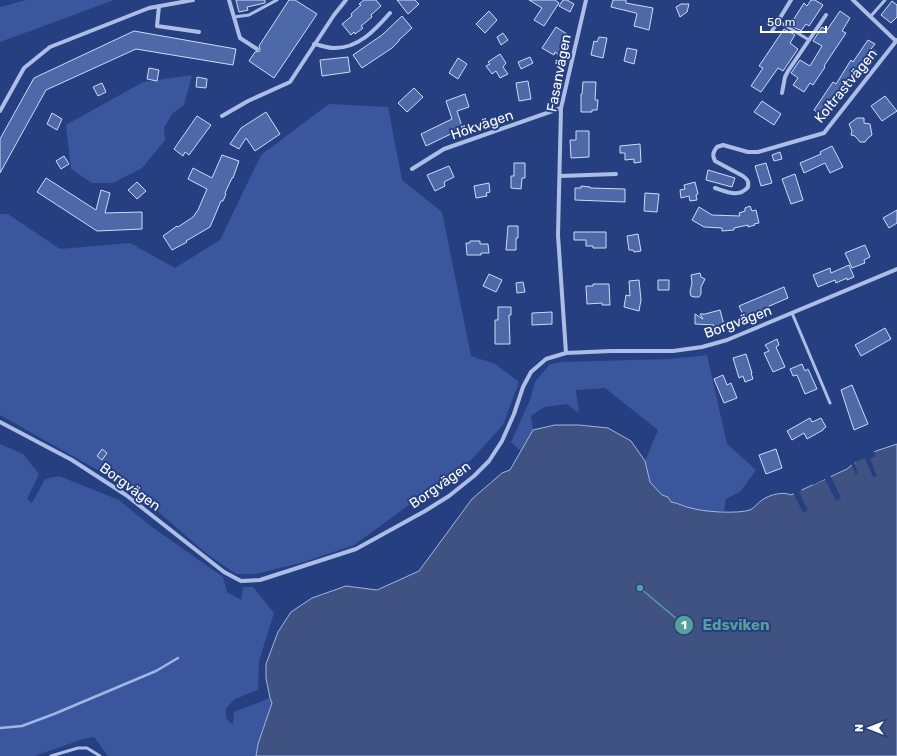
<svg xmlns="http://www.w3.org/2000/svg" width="897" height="756" font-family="Rubik,sans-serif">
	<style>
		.green { fill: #3a579d }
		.water { fill: #405282; stroke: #a1b6e6 }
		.pier { fill: #263f80 }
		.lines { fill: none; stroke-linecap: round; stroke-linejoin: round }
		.stream { stroke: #a1b6e6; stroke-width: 2.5 }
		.building { fill: #4e69a8; stroke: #cfdbf5 }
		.service { stroke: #acbee6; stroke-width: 3 }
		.minor { stroke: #acbee6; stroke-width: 4 }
		.labels { text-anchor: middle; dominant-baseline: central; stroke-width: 4; stroke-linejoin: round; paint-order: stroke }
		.street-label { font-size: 14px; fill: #fff; stroke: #263f80 }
		.leader { fill: none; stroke: #579f9a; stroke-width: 1.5 }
		.callout-dot { fill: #579f9a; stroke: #263f80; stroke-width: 1.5 }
		.mark-label { font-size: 12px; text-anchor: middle; font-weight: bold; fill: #fff }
		.callout-label { font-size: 15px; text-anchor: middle; font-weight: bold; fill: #579f9a; stroke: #263f80; stroke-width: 4; stroke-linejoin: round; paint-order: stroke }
	</style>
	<rect width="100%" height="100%" fill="#263f80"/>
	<path class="green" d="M26,0H114L0,42V7Z
		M192,75L184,105L172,114L164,128L165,140L142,168L113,183H92L71,169L66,125L143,82Z
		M329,104L388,107L402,180L442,212L471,356L495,364L519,382L503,425L471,460L354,545L304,562L256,574H236L207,554L133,490L0,415V214H8L60,249L130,243L175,268L220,240L261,155Z
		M707,355L727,444L756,470L741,491L726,499L724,511C717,511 707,512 702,511C691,509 682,504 671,502L668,497L662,495L650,482L645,461L658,430L605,388L576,390L579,413L567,404L544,407L531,416L533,430L521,451L511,442L530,400L535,382L549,365L561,362L670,359Z
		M0,444L23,454L39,474L27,499L32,503L45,479L59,476L119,500L152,527L223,577L227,592L241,600L243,587H253L274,613L259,661L258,690L235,699L226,708V718L233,725L234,712L270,698L272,703L258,744L256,756H108L94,737L83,739L35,756H0Z"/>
	<path class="water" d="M555,425H579L608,428L631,441L645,461L650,482L662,495L668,497L671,502C679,503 684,507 691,508C704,512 737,514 750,510C754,508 758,503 762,500C769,495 783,491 791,495L847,469L858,460L873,452L897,444V756H256L258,744L272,703L270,698L266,678V664L278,632L291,612L312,598L346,586L377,590L419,571L472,499L502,473L510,470L533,430Z"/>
	<path class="pier" d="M874,451L876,456L870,459L877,476L873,477L865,458L854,463L858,474L856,475L851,463L867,453Z
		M830,475L841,498L836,501L825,479L813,485L812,483Z
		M800,488L802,491L799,492L808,510L803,513L793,492Z"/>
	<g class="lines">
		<path class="stream" d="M0,728L22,726L54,714L156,671L178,658"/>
	</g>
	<path class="building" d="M236,0H265V3L247,7L248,10L239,12Z
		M289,0H295L317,14L274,78L249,61L255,52L260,51V49L259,46Z
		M364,0H376L381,6L371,15L372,17L361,26L363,28L355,34L354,32L351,35L342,24L352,16L351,14L361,5L359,4Z
		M397,0H415L419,4L408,14Z
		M529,0H555L559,3L544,26L534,20L542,8Z
		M563,0H567L574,4L570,12L559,6Z
		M613,0H626V3L653,8L649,30L634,26L637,14L636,13L611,7Z
		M811,0H815L823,5L809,26L806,24L801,31L799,29V30L790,25L804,3L807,6Z
		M892,1L897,5V17L891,23L881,15Z
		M681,4H689L687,12L680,17L676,7Z
		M489,11L497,20L485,33L476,24Z
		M840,11L850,18L842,31L846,33L824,66L825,67L813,85L810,83L804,92L793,85L798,78L791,73L800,60L810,66L822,46L813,41L822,27L827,30Z
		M402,16L412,28L399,40V41L392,48L362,68L353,55L382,35Z
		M556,27L567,34L561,44L565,47L560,56L555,52L554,55L542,48Z
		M784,29L795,35L790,43L798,49L783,71L778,68L761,92L751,86L763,68L759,66Z
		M134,31L236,49L233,65L136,49L46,90L0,173V139L34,78Z
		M503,33L508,40L501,45L497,37Z
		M599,37L607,38L603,58L591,55L594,41L597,42Z
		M868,40L875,44L871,49L876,51L863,69L862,68L846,91L844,90L828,113L826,112L823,116L814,110L833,82L836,84L851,60L853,62Z
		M627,48L637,50L634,64L624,61Z
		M500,54L506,63L503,67L508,74L500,78L496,71L492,74L486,66L490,64L488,62Z
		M348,57L350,72L322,76L320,60Z
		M530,57L533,63L521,69L518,62Z
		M458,58L467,64L458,79L449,73Z
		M149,68L159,70L157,81L147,79Z
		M197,77L207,79L206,88L196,87Z
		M528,81L531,99L519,101L516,83Z
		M583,82H596L595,100H598L597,110H592V112H581V94H582Z
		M102,83L106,92L98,96L93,87Z
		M414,88L423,97L407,112L398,103Z
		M465,94L469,107L457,111L464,133L458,135L457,131L426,146L421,134L452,119L446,101Z
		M885,96L897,111L882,121L871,106Z
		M762,101L781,114L774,125L754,112Z
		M266,112L280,134L255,151L246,138L239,149L230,144L241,128Z
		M52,113L62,119L57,130L47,124Z
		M197,116L211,125L189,155L185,152L183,156L174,149Z
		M857,118H864V123L870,124L872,135L868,138L865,142H860L855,136L851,135L852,131L849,124Z
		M576,131H589V157L571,158L570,140H576Z
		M640,144L641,162L634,163V159L625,160V153H620V146Z
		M832,146L843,167L830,173L825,163L804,173L800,163L821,154L820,152Z
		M780,152L782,159L774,161L772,155Z
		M222,155L239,161L233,178H232L225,193L226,194L223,201H221L210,227L186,241L187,242L172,250L163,236L177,226L178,227L193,217L198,210L207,189L188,179L193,168L212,178Z
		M64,156L69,164L61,169L56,161Z
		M514,163H525V178H522L521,189L511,188V176H514Z
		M766,163L772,183L761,186L755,166Z
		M449,166L454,177L444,182L445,186L435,191L427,175Z
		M708,170L735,178L732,187L706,180Z
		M795,174L803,200L791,204L782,179Z
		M46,178L96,210L101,190L110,193L105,213L142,212V229L97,231L37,192Z
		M137,182L146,191L137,199L128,190Z
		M695,182L698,194L696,195L697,200L690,201L689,196L681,198L680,190L685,189L684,185Z
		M489,183L490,192L486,193L487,196L476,198L474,186Z
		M581,186L590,187V188L625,189V202L575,200V188H581Z
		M645,193L659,194L657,212L644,211Z
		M750,206L752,211L756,210L759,223L754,224L755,225L748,227V225L734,228V230L722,231V228L704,227L692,220L699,207L712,215L740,216L739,213L745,211V208Z
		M897,210V223L889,228L883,218Z
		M508,226H518V238H516V250H506Z
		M574,232H606V248H593V246H586V240H574Z
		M638,234L641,251L634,252L633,250H629L627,236Z
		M470,241H480V244H488L489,253H481V255H467L466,243H470Z
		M865,245L870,257L864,260L865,263L852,268L845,253Z
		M849,265L854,277L847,280V278L836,283L835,280L818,287L813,275L830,268L831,273Z
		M700,273L701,277L705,279L701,287V294L699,297H694L691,296L690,292L692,283L691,275Z
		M489,274L502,280L496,292L483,286Z
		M639,280L641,300L639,311L624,307L626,295L630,296L629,281Z
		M658,280H669V290H658Z
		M523,282L525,292L517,293L516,283Z
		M593,284H609L610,305H602V303L587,304L586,286H593Z
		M784,287L788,298L744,317L739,306Z
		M498,307H511V315H509L510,344H495V320H498Z
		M720,310L724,325L714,328V325L695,324V314L703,319L700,314H705Z
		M552,312V324L532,325V313Z
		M885,328L891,339L861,356L855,345Z
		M777,339L779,345L776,347L785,367L773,372L764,353L769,351L765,345Z
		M746,354L752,373H751L753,379L745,382L743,376L739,378L733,358Z
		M802,364L805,371L808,369L817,389L805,394L797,375L793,376L790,369Z
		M723,375L727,385L731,383L737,398L724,403L714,379Z
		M852,385L868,424L854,430L841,390Z
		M810,418L812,422L821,418L826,427L823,429V430L807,439L804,433L792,440L787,431Z
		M102,449L107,453L102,460L97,456Z
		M776,449L782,468L766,474L759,455Z"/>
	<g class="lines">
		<path class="service" d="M871,16L885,0
			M234,17L249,15L277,0
			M778,21L809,40
			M792,313L830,403
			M51,756L78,748H87L100,756"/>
		<path class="minor" d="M229,0L240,38L257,49
			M853,0L896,41
			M159,6L157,26L199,32
			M772,31L791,0
			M314,44C320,45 327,48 333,48C358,49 375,30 390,13
			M782,93L785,77L788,71L826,15
			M0,111L24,68L50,47L149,8L193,0
			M222,116L248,101L290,82L334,15L346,0
			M412,169L444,149L561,108
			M560,176L616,174
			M715,188C727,192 739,198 748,187C749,181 747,179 743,176L715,161C712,155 713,152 717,147L723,145L748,152H758L824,133L897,40
			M566,353L558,235L561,108L586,0
			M0,422L72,460L126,495L224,572L241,581L260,580L356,549L425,511L449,496L474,476L489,461L502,441L514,414L523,387L531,372L546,359L566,353L611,351H673L702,347L727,340L897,269"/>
	</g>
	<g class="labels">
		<g class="street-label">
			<text transform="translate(559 73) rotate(-79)">Fasanvägen</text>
			<text transform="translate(846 86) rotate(-51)">Koltrastvägen</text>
			<text transform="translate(482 125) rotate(-19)">Hökvägen</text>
			<text transform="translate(738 322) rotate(-20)">Borgvägen</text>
			<text transform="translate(440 485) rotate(-35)">Borgvägen</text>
			<text transform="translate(130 487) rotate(36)">Borgvägen</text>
		</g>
	</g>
	<path class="leader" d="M640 588L684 625"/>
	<g class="callout-dot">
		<circle cx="640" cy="588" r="4"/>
		<circle cx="684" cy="625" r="10"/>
	</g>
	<g class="mark-label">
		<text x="684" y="629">1</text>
	</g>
	<g class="callout-label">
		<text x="736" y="630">Edsviken</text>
	</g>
	<g transform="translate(869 728) rotate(270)" stroke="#263f80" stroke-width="3" paint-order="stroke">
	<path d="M0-3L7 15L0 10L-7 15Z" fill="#ffffff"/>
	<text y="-6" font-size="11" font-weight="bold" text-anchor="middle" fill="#ffffff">N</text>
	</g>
	<path d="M761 26v6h65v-6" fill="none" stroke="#ffffff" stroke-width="2"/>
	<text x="767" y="26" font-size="12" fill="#ffffff" stroke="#263f80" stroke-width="3" paint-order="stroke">50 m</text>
</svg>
